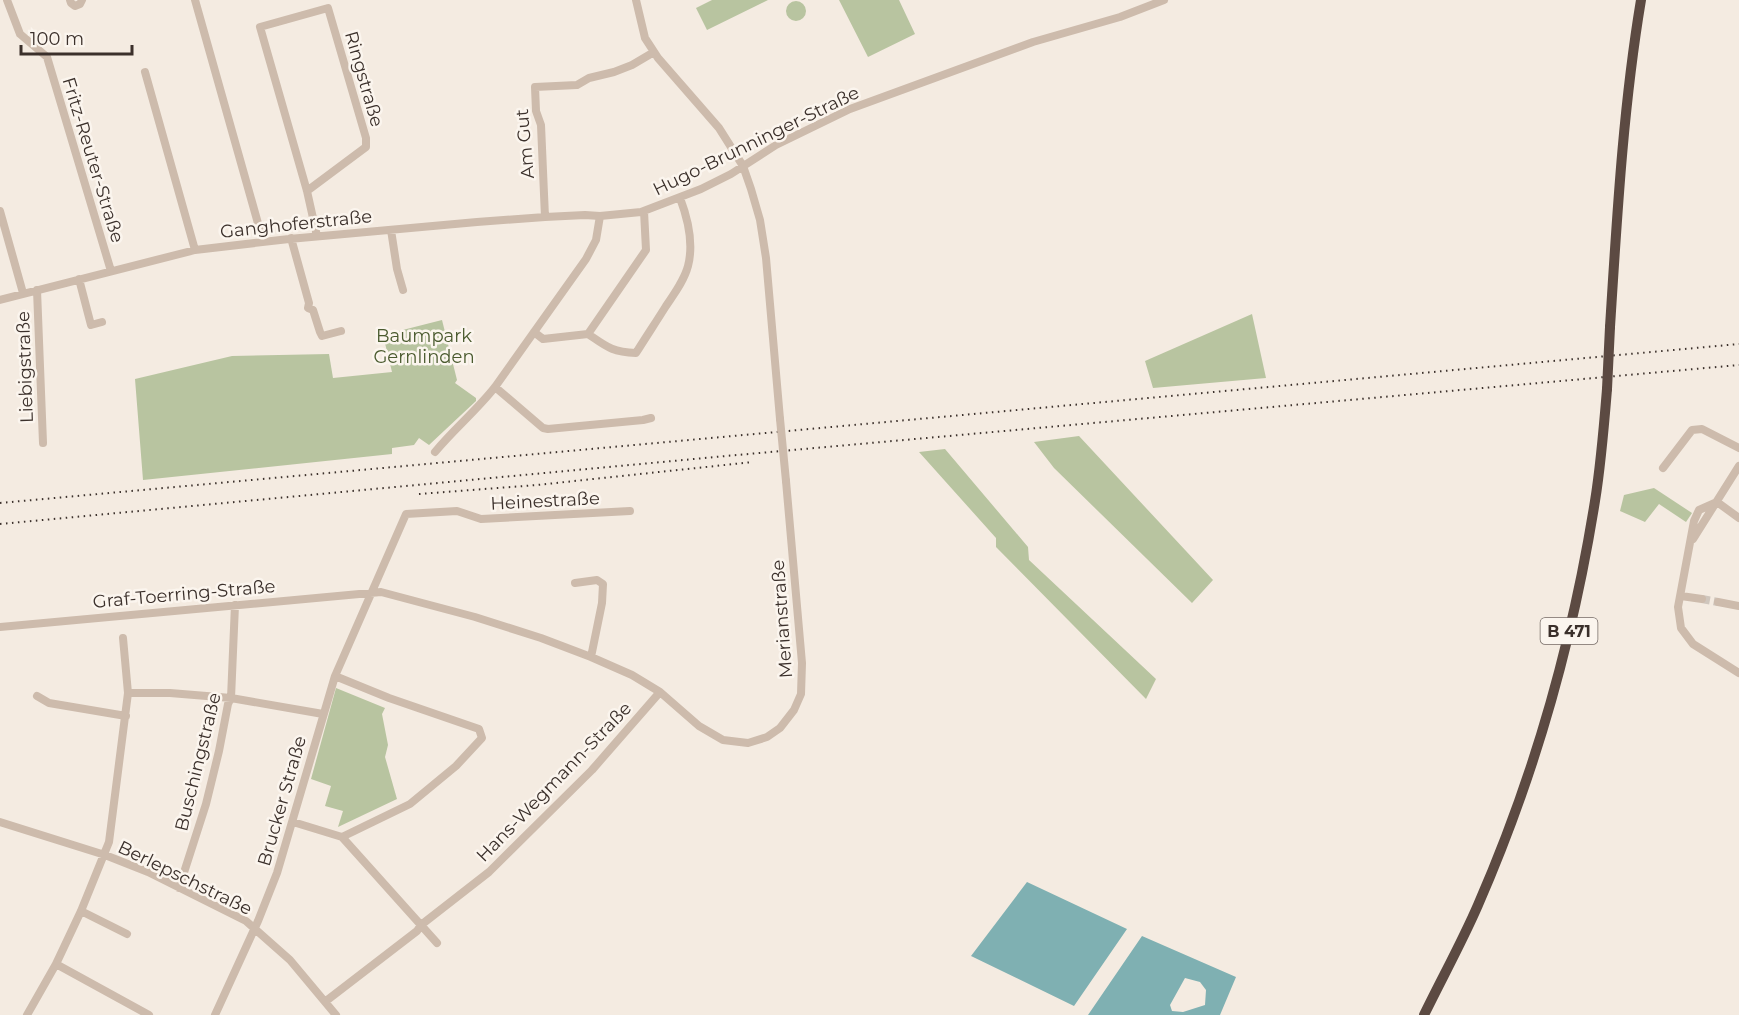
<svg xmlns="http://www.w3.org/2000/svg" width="1739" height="1015" font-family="Montserrat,sans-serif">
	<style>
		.green { fill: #b8c4a0 }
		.water { fill: #7fb0b2; fill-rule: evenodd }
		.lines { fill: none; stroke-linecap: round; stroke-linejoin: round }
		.minor-tunnel { stroke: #cfc6bd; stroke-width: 8; stroke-dasharray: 8 4; stroke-linecap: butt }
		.minor { stroke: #cdbbac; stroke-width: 8 }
		.highway { stroke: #5c4a42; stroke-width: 10 }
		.rail { stroke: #3b302b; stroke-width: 2; stroke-dasharray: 1.5 4.5; stroke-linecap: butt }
		.minor-bridge { stroke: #cdbbac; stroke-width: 8 }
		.highway-bridge { stroke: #5c4a42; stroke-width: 10 }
		.labels { text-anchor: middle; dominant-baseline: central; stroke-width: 5; stroke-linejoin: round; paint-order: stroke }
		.shield { fill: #fbf5ee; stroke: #756b66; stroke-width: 1.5 }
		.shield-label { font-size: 16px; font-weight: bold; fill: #3b302b }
		.street-label { font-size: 18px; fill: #3b302b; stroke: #fbf5ee }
		.park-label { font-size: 18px; fill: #4a5a2e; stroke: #fbf5ee }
	</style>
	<rect width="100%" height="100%" fill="#f4ebe1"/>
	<path class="green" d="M712,0H768L707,30L696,8Z
		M839,0H899L915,34L868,57Z
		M786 11a10 10 0 1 1 20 0a10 10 0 1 1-20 0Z
		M1252,314L1266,378L1153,388L1145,361Z
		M442,320L457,380L455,383L476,398V401L429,445L419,438L414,445L392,448V454L143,480L135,379L232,356L329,354L333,378L392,372L383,335Z
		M1079,436L1213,580L1192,603L1054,468L1034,442Z
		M945,449L1028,547L1029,560L1156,679L1146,699L996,547V538L919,452Z
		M1654,488L1692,513L1686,522L1659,504L1645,522L1620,511L1624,495Z
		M336,688L385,708L382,714L388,745L385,757L397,799L338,827L343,811L325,806L331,786L311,779Z"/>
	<path class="water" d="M1027,882L1127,929L1074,1006L971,956Z
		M1142,936L1236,977L1220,1015H1088ZM1185,978L1200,982L1206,990L1205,1005L1183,1012L1172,1011L1170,1005Z"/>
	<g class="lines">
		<path class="minor-tunnel" d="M1702,599L1718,602"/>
		<path class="minor" d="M7,0L20,34L47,57L111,271
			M70,0L71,3L75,6L80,4L82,0
			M195,0L263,241
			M636,0L645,38L658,58L719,128L743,166L751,189L760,220L766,258L780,419
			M145,72L195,250
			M307,191L366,147V138L328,8L260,27L307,191L317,236
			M0,211L23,293
			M545,217L541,125L536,111L535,87L577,85L589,78L614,72L632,65L654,52
			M391,230L397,269L403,290
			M291,238L309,303L308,308L313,310L320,332L322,336L341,331
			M79,279L91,325L102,322
			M37,290L43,443
			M0,300L195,250L289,239L477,222L545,217L585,215L600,216L641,212L701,189L731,174L776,145L850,109L1033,42L1120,17L1164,0
			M534,332L543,339L588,334L646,250L644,211
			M588,334C607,347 612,352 636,353C646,337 656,322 666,306C674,294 684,281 688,266C694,243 688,219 680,198
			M495,387L543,428L548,429L643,420L651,418
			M435,452C454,429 477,410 495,387L586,259L596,240L600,216
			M1663,468L1692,430L1702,429L1739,448
			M1717,502L1699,510L1694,521L1678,607L1681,628L1693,644L1739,673
			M1717,502L1739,518
			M1693,539L1739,466
			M575,583L597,580L603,584L602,603L591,657
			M1681,596L1702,599
			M1718,602L1739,606
			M0,627L381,592L475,617L541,638L591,657L632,675L660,692L699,726L723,740L748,743L767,737L780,728L794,710L801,694L802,663L786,481
			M335,676L389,698L479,729L482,738L456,766L410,804L342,837
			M128,693H170L231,698L323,714
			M37,696L49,703L126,716
			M0,822L105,855L148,872L246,921L290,960L336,1015
			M293,822L342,837L437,943
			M179,888L206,804L219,751L228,704L231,698L235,605
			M81,911L127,934
			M56,964L149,1015
			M326,1001L417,931L421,925L489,872L592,770L660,692
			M27,1015L56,964L81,911L109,842L128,693L123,638
			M215,1015L258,921L277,873L335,676L406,514L457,511L481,519L630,511"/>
		<path class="highway" d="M1610,327C1617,217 1623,108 1641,0
			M1424,1015C1442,978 1462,942 1478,905C1534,777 1573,639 1595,501C1601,464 1604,426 1607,389"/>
		<path class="rail" d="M419,494L537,485L753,462
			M0,503L1739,344
			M0,524L726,456L1739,365"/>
		<path class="minor-bridge" d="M780,419L786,481"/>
		<path class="highway-bridge" d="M1607,389L1610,327"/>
	</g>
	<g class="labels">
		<rect class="shield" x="1540.5" y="618" width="57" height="26" rx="4.5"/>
		<g class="shield-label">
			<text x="1569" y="631">B 471</text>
		</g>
		<g class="street-label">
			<text transform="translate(364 79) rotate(74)">Ringstraße</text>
			<text transform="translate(756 141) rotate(-26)">Hugo-Brunninger-Straße</text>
			<text transform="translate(525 144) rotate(-95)">Am Gut</text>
			<text transform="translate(93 160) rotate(73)">Fritz-Reuter-Straße</text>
			<text transform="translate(296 224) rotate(-6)">Ganghoferstraße</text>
			<text transform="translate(25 367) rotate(-92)">Liebigstraße</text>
			<text transform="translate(545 501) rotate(-3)">Heinestraße</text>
			<text transform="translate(184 594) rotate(-5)">Graf-Toerring-Straße</text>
			<text transform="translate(782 619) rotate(-94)">Merianstraße</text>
			<text transform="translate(198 762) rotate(-76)">Buschingstraße</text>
			<text transform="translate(554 782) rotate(-46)">Hans-Wegmann-Straße</text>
			<text transform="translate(282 801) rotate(-74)">Brucker Straße</text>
			<text transform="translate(185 878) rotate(26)">Berlepschstraße</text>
		</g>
		<g class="park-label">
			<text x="424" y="336">Baumpark<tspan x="424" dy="21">Gernlinden</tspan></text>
		</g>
	</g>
	<path d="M21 45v9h111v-9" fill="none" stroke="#3b302b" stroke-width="3"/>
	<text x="30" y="45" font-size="18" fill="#3b302b" stroke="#fbf5ee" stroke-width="4.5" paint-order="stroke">100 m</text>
</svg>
